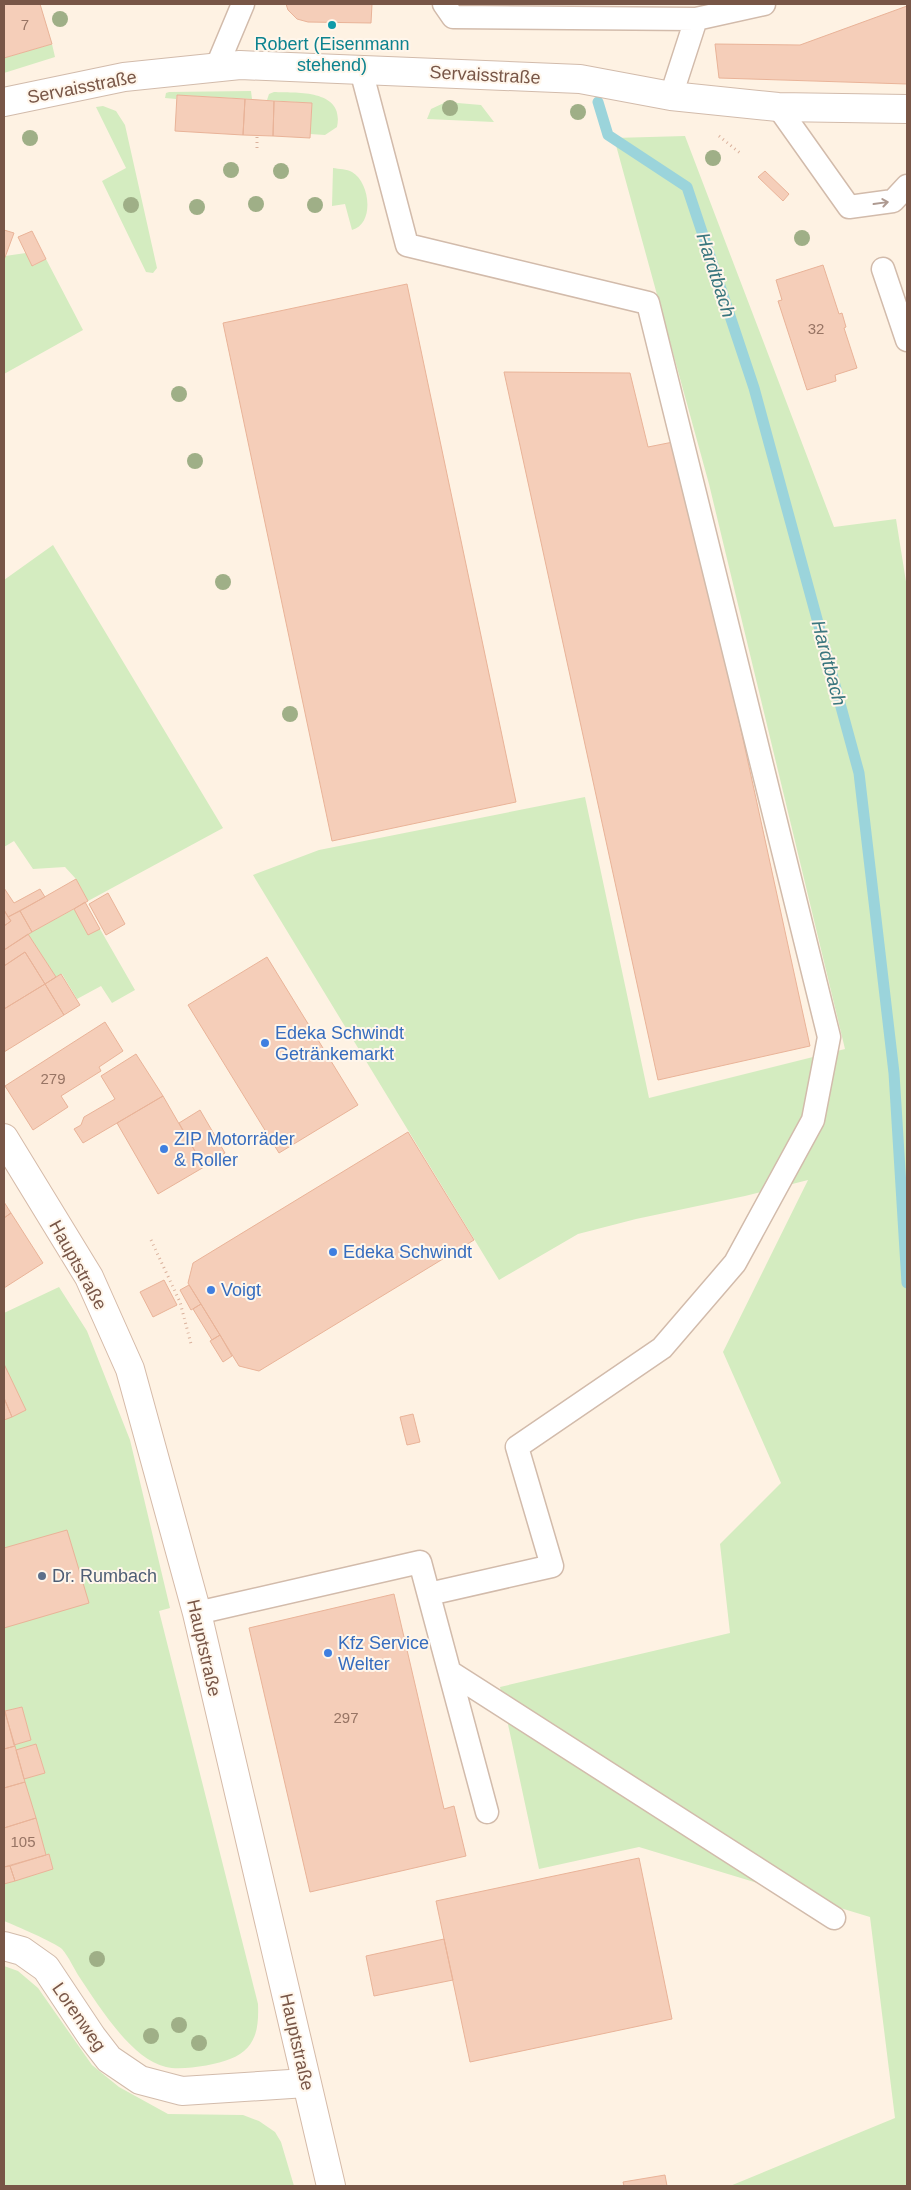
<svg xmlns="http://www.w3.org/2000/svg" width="911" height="2190" font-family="Helvetica,sans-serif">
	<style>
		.green { fill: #d4ecc0 }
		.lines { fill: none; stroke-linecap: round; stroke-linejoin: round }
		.stream { stroke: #9bd4db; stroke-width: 11 }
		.building { fill: #f5ceb9; stroke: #e9b398 }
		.service-casing { stroke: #d2bbab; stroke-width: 25 }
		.minor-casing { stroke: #d2bbab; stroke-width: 30 }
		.secondary-casing { stroke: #d5baa8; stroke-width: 30 }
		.path { stroke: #dab19c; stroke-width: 3; stroke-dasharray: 1 4; stroke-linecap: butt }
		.service { stroke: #fff; stroke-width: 22 }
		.minor { stroke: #fff; stroke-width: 28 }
		.secondary { stroke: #fff; stroke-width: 28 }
		.tree { fill: #9faf87 }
		.oneway { stroke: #ae9a91 }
		.culture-dot { fill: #0f9aa8; stroke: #fff6eb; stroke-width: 2 }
		.shop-dot { fill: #3f7fe0; stroke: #fff6eb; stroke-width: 2 }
		.service-dot { fill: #5c6f8a; stroke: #fff6eb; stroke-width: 2 }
		.labels { text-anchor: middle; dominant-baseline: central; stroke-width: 4; stroke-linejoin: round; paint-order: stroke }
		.number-label { font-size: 15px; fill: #977464 }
		.culture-label { font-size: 18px; fill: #0d838f; stroke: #fff6eb }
		.street-label { font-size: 18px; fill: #785647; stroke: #fff6eb }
		.shop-label { font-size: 18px; fill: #366cbe; stroke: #fff6eb; text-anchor: start }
		.service-label { font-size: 18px; fill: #4e5e75; stroke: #fff6eb; text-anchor: start }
		.water-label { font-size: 19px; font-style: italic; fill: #3a767e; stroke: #fff6eb }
	</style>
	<rect width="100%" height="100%" fill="#fef2e3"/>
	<path class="green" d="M52,44L55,57L4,73V58Z
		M251,91L252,99L177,95L176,99L165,98L166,93L169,92Z
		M274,92C297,93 345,89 337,127L325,135L310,134L312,103L267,100L269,94Z
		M446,102L481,105L494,122L427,119L431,109Z
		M103,106L116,111L125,125L157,268L153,273L146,272L102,181L126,168L96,107Z
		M685,136L834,527L896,519L907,588V2186H730L895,2118L870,1917L639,1847L539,1869L500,1687L730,1633L720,1544L781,1483L723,1352L808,1180L745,1196L636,1219L578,1234L499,1280L253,875L319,850L585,797L649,1098L845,1049L709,484L614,138Z
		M333,168C339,169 347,169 352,172C370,182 375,224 352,230L345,204L332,206Z
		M26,253L33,266L46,259L83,330L4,374V260L5,256Z
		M53,545L223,828L88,901L76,879L65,867L33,869L14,841L4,847V580Z
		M74,909L88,934L100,929L135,990L112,1003L101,986L77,999L62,974L56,977L28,934Z
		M59,1287L87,1331L130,1440L170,1608L159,1611L258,2004C259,2029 256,2049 230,2059C215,2065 181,2071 166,2067C131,2059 99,2006 80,1978C74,1969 69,1957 62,1949C54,1942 16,1926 4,1921V1884L53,1869L49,1854L46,1855L24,1779L45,1772L36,1745L16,1750L14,1745L31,1740L22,1707L5,1711L4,1708V1313Z
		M4,1966L18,1971L38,1988L92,2065L119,2087L168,2114L243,2115L259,2121L275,2132L281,2142L294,2186H4Z"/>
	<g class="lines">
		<path class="stream" d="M598,102L608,135L687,187L754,388L859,773L894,1073L907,1283"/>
	</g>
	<path class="building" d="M4,4H40L52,44L4,58Z
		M286,4H372L371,23L308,22L297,19L288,10Z
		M907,6V84L719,78L715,44L800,45Z
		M177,95L245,99L243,135L175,131Z
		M245,99L274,101L273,136L243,135Z
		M274,101L312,103L310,138L273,136Z
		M765,171L789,194L783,201L758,177Z
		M4,230L14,233L4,260Z
		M32,231L46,259L32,266L18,237Z
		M823,265L839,314L842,313L846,327L844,328L857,368L835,375L836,381L807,390L778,301L782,300L776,280Z
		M407,284L516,802L332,841L223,323Z
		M504,372L630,373L648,447L678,441L810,1046L658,1080Z
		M76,879L88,901L32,932L20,911Z
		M4,888L14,903L40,889L45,897L8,917L4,910Z
		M108,893L125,924L106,935L89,904Z
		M85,902L100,929L88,935L74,909Z
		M4,910L11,921L4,926Z
		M20,911L32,932L4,950V926L11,921L8,917Z
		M28,934L56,977L45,984L25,952L4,966V950Z
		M25,952L45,984L4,1009V966Z
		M267,957L358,1105L279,1153L188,1005Z
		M61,974L80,1005L64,1015L45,984Z
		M45,984L64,1015L4,1052V1009Z
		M105,1022L123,1051L99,1067L101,1071L61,1096L68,1107L33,1130L5,1086Z
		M136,1054L163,1096L83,1143L74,1129L81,1125L84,1117L115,1099L101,1076Z
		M163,1096L204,1167L158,1194L117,1123Z
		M200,1110L225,1153L203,1165L179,1123Z
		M408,1132L474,1240L259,1371L239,1366L188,1283L193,1263Z
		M4,1202L11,1213L4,1218Z
		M11,1213L43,1263L4,1288V1218Z
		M164,1280L177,1305L153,1317L140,1292Z
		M189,1285L201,1304L191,1310L180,1290Z
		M201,1304L220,1335L212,1340L193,1309Z
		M220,1335L232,1356L223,1362L210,1341Z
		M4,1364L26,1410L12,1417L4,1398Z
		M4,1398L12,1417L4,1420Z
		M413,1414L420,1442L407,1445L400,1417Z
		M67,1530L89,1603L4,1628V1548Z
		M394,1594L444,1809L454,1806L466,1856L310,1892L249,1628Z
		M22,1707L31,1740L14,1745L5,1711Z
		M4,1709L15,1746L4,1749Z
		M36,1744L45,1773L24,1779L16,1750Z
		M15,1746L25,1782L4,1788V1749Z
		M25,1782L36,1818L4,1828V1788Z
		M36,1818L46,1855L4,1867V1828Z
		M49,1854L53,1869L15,1881L10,1866Z
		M639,1858L672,2019L470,2062L436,1901Z
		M10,1866L15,1881L4,1884V1867Z
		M444,1939L453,1980L374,1996L366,1956Z
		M665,2175L667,2186H624L623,2182Z"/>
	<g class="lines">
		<g class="service-casing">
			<path id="service" d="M444,4L453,17L696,19L764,4
				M217,66L243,4
				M361,70L407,245L648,303L829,1037L813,1120L735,1263L662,1348L517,1447L552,1566L429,1594
				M671,96L696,19
				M778,107L849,207L893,201L907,186
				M883,269L907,340
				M197,1613L420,1562L487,1812
				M450,1672L834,1918"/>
		</g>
		<g class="minor-casing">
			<path id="minor" d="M4,102L124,77L240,65L580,79L671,96L778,107L907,109
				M4,1946L22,1951L46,1968L92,2037L109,2059L140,2080L182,2091L306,2083"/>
		</g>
		<g class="secondary-casing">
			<path id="secondary" d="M4,1138L89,1277L130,1369L197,1613L331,2186"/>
		</g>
		<path class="path" d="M719,136L740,153
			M257,148V135
			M151,1240L180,1302L191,1344"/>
		<use href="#service" class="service"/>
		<use href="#minor" class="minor"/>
		<use href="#secondary" class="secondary"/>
	</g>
	<g class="tree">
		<circle cx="60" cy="19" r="8"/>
		<circle cx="450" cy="108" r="8"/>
		<circle cx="578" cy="112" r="8"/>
		<circle cx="30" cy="138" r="8"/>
		<circle cx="713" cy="158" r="8"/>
		<circle cx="231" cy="170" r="8"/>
		<circle cx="281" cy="171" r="8"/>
		<circle cx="256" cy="204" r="8"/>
		<circle cx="131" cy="205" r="8"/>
		<circle cx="315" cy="205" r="8"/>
		<circle cx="197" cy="207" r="8"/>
		<circle cx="802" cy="238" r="8"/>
		<circle cx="179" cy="394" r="8"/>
		<circle cx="195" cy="461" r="8"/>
		<circle cx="223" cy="582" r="8"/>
		<circle cx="290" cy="714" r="8"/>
		<circle cx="97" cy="1959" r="8"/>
		<circle cx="179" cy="2025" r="8"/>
		<circle cx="151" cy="2036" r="8"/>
		<circle cx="199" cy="2043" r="8"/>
	</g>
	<defs><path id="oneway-shaft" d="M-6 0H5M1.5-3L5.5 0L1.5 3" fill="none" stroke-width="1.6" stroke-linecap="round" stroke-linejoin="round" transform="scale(1.25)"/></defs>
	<use class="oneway" href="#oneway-shaft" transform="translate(881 203) rotate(-8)"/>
	<circle class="culture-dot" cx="332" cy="25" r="5"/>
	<g class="shop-dot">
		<circle cx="265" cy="1043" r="5"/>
		<circle cx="164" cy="1149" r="5"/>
		<circle cx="333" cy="1252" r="5"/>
		<circle cx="211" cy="1290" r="5"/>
		<circle cx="328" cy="1653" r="5"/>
	</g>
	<circle class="service-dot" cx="42" cy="1576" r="5"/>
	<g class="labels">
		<g class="number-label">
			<text x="25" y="24">7</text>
			<text x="816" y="328">32</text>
			<text x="53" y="1078">279</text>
			<text x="346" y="1717">297</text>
			<text x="23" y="1841">105</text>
		</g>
		<g class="culture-label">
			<text x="332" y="44">Robert (Eisenmann<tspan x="332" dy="21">stehend)</tspan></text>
		</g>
		<g class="street-label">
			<text transform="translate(485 75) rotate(3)">Servaisstraße</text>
			<text transform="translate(82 87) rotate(-11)">Servaisstraße</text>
			<text transform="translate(78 1265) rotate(61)">Hauptstraße</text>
			<text transform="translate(204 1648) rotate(77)">Hauptstraße</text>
			<text transform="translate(79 2017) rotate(55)">Lorenweg</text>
			<text transform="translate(297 2042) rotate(77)">Hauptstraße</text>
		</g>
		<g class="shop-label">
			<text x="275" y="1033">Edeka Schwindt<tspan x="275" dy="21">Getränkemarkt</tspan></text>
			<text x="174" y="1139">ZIP Motorräder<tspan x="174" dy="21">&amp; Roller</tspan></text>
			<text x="343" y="1252">Edeka Schwindt</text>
			<text x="221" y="1290">Voigt</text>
			<text x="338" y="1643">Kfz Service<tspan x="338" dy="21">Welter</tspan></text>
		</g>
		<g class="service-label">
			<text x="52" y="1576">Dr. Rumbach</text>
		</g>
		<g class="water-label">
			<text transform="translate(716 275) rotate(72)">Hardtbach</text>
			<text transform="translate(829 663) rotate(75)">Hardtbach</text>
		</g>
	</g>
	<rect width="911" height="2190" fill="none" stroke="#785647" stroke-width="10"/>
</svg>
